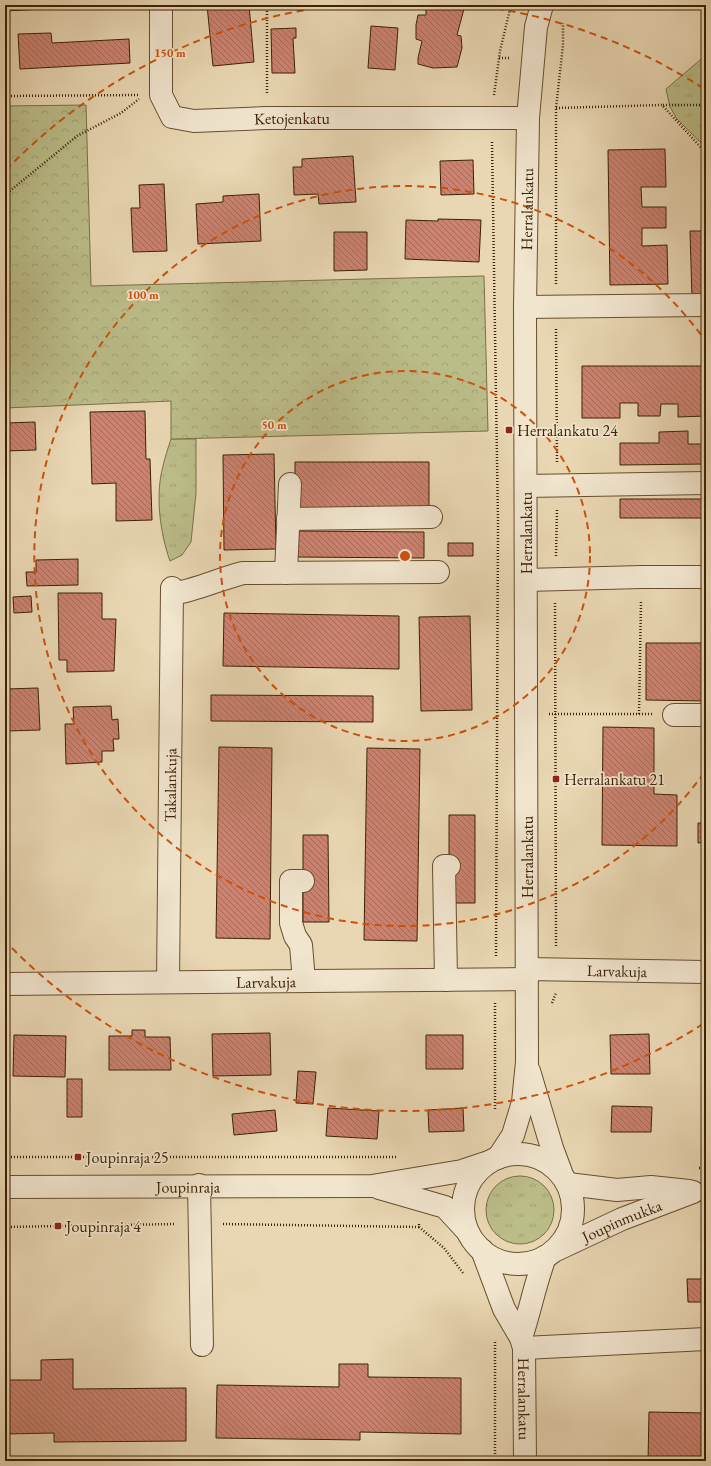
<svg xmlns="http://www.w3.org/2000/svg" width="711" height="1466" font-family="'EB Garamond',serif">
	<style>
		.grass { fill: url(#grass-tufts); stroke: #7c6f47 }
		.forest { fill: url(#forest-crowns); stroke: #7c6f47 }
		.building { fill: url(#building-back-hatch); stroke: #3c2105 }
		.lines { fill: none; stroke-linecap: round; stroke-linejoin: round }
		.minor-casing { stroke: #674e30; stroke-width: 24 }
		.path { stroke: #3c2105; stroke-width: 2.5; stroke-dasharray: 1 2; stroke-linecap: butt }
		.minor { stroke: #f1e5ce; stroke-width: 22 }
		.ring { fill: none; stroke: #ce510b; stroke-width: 2; stroke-dasharray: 7 5 }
		.poi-dot { fill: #8f2418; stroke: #f1e5ce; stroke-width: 1.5 }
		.labels { text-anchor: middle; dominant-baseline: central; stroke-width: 3.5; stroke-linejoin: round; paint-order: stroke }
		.street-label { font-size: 16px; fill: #3c2105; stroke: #f1e5ce }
		.poi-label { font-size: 16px; fill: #3c2105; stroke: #f1e5ce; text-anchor: start }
		.centre { fill: #ce510b; stroke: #f1e5ce; stroke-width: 2 }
		.ring-label { font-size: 12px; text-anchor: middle; font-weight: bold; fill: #ce510b; stroke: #f1e5ce; stroke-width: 3.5; stroke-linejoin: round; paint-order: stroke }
	</style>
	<defs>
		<pattern id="grass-tufts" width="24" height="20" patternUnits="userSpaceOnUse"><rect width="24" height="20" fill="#bbbd89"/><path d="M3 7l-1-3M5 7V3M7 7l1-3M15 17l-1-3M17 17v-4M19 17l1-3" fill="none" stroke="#a2a275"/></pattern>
		<pattern id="forest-crowns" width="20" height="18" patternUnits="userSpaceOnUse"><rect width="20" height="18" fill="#bbbd89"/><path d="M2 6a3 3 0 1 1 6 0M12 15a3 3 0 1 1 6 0" fill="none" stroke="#a2a275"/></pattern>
		<pattern id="building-back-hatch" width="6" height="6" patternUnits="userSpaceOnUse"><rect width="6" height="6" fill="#cd8270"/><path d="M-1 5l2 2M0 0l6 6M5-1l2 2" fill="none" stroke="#a86a5a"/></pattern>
	</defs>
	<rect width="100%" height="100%" fill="#e9d7b3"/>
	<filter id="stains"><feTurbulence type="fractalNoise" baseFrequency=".005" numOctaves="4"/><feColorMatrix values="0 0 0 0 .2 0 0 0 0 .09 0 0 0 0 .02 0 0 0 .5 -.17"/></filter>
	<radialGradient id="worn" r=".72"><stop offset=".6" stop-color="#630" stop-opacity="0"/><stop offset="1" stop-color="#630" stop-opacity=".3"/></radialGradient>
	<path class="grass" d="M706,55V148L677,119L670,107L666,89Z
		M171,439H196V493L191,542L182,555L170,561C160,533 155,495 163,466C165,457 168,448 171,439Z
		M486 1210a34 34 0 1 1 68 0a34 34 0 1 1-68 0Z"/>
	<path class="forest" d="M86,105L91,286L484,276L488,431L171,439V401L5,408V106Z"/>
	<path class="building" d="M5,5H117L5,11Z
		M207,5H249L254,62L213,66Z
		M426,5H465L457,35L461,36L462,48L457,67L433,68L418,64V58L422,41L416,39V25L418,15H426Z
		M371,26L398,28L395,70L368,68Z
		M296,28V38H293L295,73H272L271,29Z
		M51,33L52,43L129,39L130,63L20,69L18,34Z
		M665,149L666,187H641L642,207H666V228H642V246L667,245L668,284L610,285L608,150Z
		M353,156L356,202L319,204L318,194L294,195L293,167H302V159Z
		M473,160L474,194L441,195L440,161Z
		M164,184L167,251L133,252L131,208H140L139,185Z
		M259,194L261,241L198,244L196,204L223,202V196Z
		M438,219L481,220L479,262L405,259L406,220L438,221Z
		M690,231H706V297L692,298Z
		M334,232H367V270L334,271Z
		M582,366H706V416L678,417V404H661L660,416H638V403H620V418H582Z
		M145,411L146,459H150L152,520L116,521V483L92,484L90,412Z
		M35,422L36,450L5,451V471V423Z
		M688,431V444H706V464L620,465V443H659V432Z
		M274,454L276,549L224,550L223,455Z
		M295,462H429V511H295Z
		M620,499H706V518H620Z
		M5,520H7L8,541L5,542Z
		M297,531L424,532V558L296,557Z
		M448,543H473V556H448Z
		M78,559V585L27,586L26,572H36V560Z
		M58,593H102V619H116L114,671L67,672V660H59Z
		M31,596L32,612L14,613L13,597Z
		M224,613L399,616V669L223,666Z
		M470,616L472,710L421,711L419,617Z
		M646,643H706V701L646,700Z
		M38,688L40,730L6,731L5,689Z
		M211,695L373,696V722L211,721Z
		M111,706L112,720L118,719L119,739H113L114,751H102V762L66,764L65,724H74L73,707Z
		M603,727L654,728V794L677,795V846L602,845Z
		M219,747L272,748L270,939L216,938Z
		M367,748L420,749L417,941L364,940Z
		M449,815H475V903H449Z
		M698,823H706V842L698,843Z
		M303,835H328L329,922H303Z
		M132,1030H145V1037H170L171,1070H109V1036H132Z
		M270,1033L271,1075L213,1076L212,1034Z
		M649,1034L650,1074H611L610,1035Z
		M14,1035L66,1036L65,1077L13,1076Z
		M426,1035H463V1069H426Z
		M702,1036H706V1070H703Z
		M298,1071L316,1072L313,1104L296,1103Z
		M67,1079H82V1117H67Z
		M612,1106L652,1107L651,1132H611Z
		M328,1108L379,1111L377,1139L326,1136Z
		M463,1108L464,1131L429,1132L428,1110Z
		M275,1110L277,1131L234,1135L232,1114Z
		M687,1279H706V1302H688Z
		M73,1359V1389L186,1388V1441L54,1442V1433L5,1434V1380H41V1360Z
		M339,1364H368V1377L461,1378V1434L360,1432V1440L216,1438L217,1385L339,1387Z
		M649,1412L706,1413V1461H648Z"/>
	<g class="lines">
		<g class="minor-casing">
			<g id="minor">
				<path id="s1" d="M161,5V95L172,117L194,121L267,118H528"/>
				<path d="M525,307L706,305"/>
				<path d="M526,486L706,483"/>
				<path d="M288,519L431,517"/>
				<path d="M286,573L290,484"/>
				<path d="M526,580L642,577H706"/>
				<path d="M172,594C197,590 219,579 243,573L438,572"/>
				<path d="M674,715H706"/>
				<path d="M303,881H291V923L295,936L301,945L304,981"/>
				<path id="s2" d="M527,969L706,972"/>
				<path d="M446,980L444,866H449"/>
				<path id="s3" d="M168,982L172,588"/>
				<path id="s4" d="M5,984L527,979"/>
				<path d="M529,1071L552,1148L562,1175"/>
				<circle cx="518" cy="1209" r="55"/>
				<path id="s5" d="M498,1158L513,1135L523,1102L527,1062L525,307L528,118L536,27L542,5"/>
				<path d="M568,1184L617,1190L651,1187L689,1191"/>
				<path d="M199,1185L202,1345"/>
				<path id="s6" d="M5,1187L372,1186L462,1171L489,1162"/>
				<path d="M379,1188L445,1207L468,1232"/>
				<path id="s7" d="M482,1250L504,1309L521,1338L524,1348L525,1461"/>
				<path id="s8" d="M556,1250L622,1219L693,1192"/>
				<path d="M521,1338C530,1311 535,1284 545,1257"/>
				<path d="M524,1348L706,1339"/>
			</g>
		</g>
		<path class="path" d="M267,5V95
			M499,58H511
			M494,95L500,51L511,5
			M5,96L139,95
			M663,105H706
			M556,108L662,105L706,153
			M492,142L498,522L496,957
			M5,195L77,136L121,113L139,99
			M556,284V108L563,45V23
			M556,329L557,462
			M556,556L557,509
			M555,603L556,946
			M549,714H652
			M639,714L641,601
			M552,1003L556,993
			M495,1109V1002
			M5,1157H396
			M699,1168H706
			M223,1224L419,1227
			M419,1224V1227L444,1248L463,1273
			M5,1227L176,1224
			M495,1342V1461"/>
		<use href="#minor" class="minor"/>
	</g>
	<g class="ring">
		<circle cx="405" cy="556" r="185"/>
		<path d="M704 773A370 370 0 1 1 704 339"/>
		<path d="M703 1024A555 555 0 0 1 6 942M6 170A555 555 0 0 1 337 5M473 5A555 555 0 0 1 703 88"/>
	</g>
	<g class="poi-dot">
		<rect x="505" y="426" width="8" height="8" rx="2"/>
		<rect x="552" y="775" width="8" height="8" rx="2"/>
		<rect x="74" y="1153" width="8" height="8" rx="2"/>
		<rect x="54" y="1222" width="8" height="8" rx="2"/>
	</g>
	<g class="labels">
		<g class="street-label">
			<text stroke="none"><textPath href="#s1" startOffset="235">Ketojenkatu</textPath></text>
			<text stroke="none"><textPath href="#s5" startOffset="955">Herralankatu</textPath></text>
			<text transform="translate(526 533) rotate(-90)">Herralankatu</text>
			<text stroke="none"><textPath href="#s3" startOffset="197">Takalankuja</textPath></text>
			<text transform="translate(527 857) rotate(-90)">Herralankatu</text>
			<text stroke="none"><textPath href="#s2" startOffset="90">Larvakuja</textPath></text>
			<text stroke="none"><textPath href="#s4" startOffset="261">Larvakuja</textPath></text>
			<text stroke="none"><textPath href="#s6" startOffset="183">Joupinraja</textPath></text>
			<text stroke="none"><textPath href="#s8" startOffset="72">Joupinmukka</textPath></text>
			<text stroke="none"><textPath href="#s7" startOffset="158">Herralankatu</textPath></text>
		</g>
		<g class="poi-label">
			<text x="517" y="430">Herralankatu 24</text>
			<text x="564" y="779">Herralankatu 21</text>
			<text x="86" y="1157">Joupinraja 25</text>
			<text x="66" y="1226">Joupinraja 4</text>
		</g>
	</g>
	<circle cx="405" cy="556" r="6" class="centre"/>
	<g class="ring-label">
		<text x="170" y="57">150 m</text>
		<text x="143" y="299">100 m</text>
		<text x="274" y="429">50 m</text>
	</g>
	<rect width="711" height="1466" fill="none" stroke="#e9d7b3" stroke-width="20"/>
	<rect x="6" y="6" width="699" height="1454" fill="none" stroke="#3c2105" stroke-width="2"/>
	<rect x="10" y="10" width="691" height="1446" fill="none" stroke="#3c2105"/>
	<rect width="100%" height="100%" filter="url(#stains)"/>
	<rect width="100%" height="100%" fill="url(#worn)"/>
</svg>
